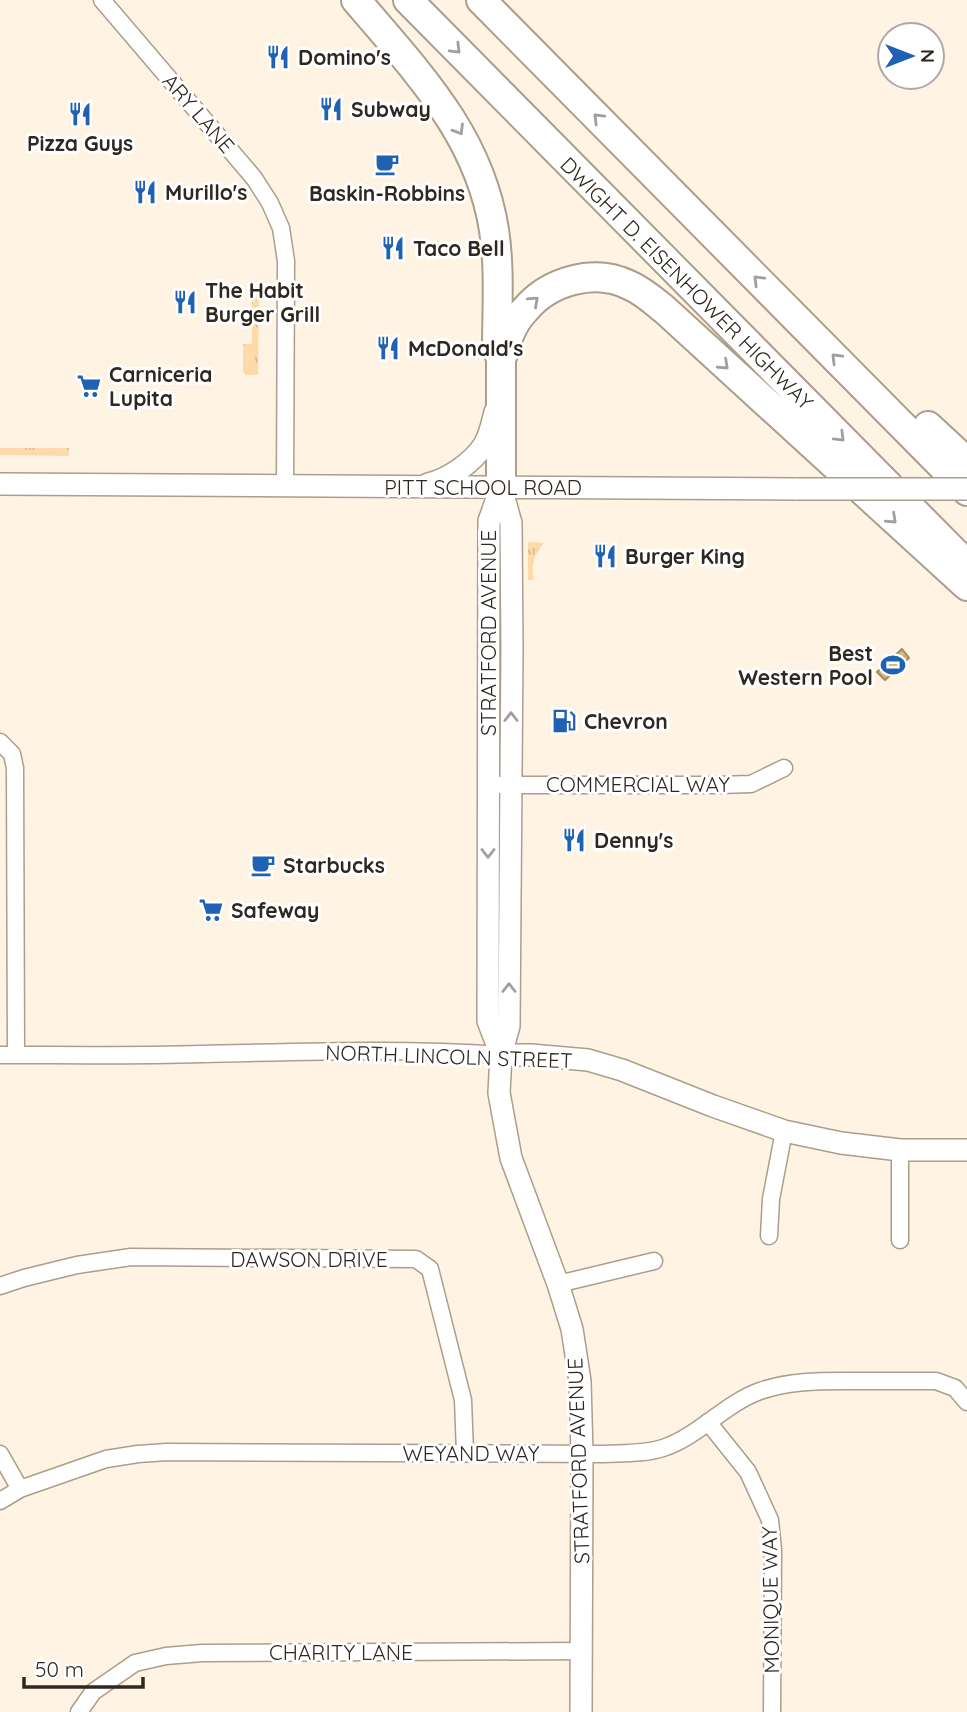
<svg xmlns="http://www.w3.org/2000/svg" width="967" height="1712" font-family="Quicksand,sans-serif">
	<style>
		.grass { fill: url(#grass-tufts) }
		.water { fill: url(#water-ripples); stroke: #a88a61; stroke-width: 2 }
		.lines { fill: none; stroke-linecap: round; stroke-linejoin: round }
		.street-casing { stroke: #ab9e8b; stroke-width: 19 }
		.secondary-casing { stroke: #ab9e8b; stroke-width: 24 }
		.highway-casing { stroke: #ab9e8b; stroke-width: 32 }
		.street { stroke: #fff; stroke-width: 16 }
		.secondary { stroke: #fff; stroke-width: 21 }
		.highway { stroke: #fff; stroke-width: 28 }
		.secondary-bridge-casing { stroke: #ab9e8b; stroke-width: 24; stroke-linecap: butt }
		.secondary-bridge { stroke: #fff; stroke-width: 21 }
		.oneway { stroke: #a19e9b }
		.labels { text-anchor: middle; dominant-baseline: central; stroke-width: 6; stroke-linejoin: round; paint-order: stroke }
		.poi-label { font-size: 21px; font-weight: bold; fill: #2e2821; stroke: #fff; text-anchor: start }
		.street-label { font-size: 21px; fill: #2e2821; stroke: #fff }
	</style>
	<defs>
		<pattern id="grass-tufts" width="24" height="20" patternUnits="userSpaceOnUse" patternTransform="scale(1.75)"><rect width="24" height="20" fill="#fddaa9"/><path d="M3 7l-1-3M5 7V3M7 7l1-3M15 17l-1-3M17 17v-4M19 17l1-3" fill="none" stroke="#d9bb91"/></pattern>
		<pattern id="water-ripples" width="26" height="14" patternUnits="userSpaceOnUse" patternTransform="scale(1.75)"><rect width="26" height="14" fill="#dcb47c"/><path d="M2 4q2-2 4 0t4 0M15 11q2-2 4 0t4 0" fill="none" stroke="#b39265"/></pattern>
	</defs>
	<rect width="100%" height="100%" fill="#fff3e3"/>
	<path class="grass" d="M252,286H259L258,375H246L243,372V344H252Z
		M0,448H69V456L0,455Z
		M528,542L544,543C535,553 530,565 534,580H528Z"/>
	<path class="water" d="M902,649L909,658L885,680L877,672Z"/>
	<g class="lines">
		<g class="street-casing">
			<path id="street" d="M102,0L254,178L270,203L281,228L286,261L285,486
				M0,742L12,754L15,768L16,1055
				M500,785H719L751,784L784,768
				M0,1055C67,1055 135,1056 202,1054C302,1052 401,1048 501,1055
				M769,1236L771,1199L784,1131
				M900,1240V1150
				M558,1284L654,1261
				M0,1286L24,1278L77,1265L131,1257L416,1259L430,1269L463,1400L465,1453
				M708,1422L748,1472L770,1520L773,1550L772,1712
				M0,1454L20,1489
				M0,1501L20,1489L106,1459L138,1454L167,1452L604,1454C624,1453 644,1454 663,1448C699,1436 724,1404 760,1391C791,1380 823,1381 855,1381C882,1381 909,1381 936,1381L955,1388L967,1402
				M79,1712L93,1692L135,1663L166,1656L202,1653L581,1651"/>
		</g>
		<g class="secondary-casing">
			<path id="secondary" d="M0,484L797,489
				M428,484C448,480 473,462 484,445C490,435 492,424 495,412
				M501,487L511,523L512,649L509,1026L501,1055L499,1093L511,1158L558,1284L572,1329L580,1381L582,1454L581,1712
				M501,487L489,521L488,1021L501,1055
				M501,1055H531L588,1060L622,1070L713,1106L784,1131L841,1143L900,1150H967"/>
		</g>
		<g class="highway-casing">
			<path id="highway" d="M356,0C416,71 479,134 494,230C500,269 497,309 497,348L501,359V487
				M408,0L967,565
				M481,0L967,491
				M501,359C505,351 506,342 510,333C513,326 519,316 525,310C549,281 594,268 629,285C643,291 654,301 665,310L967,586
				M928,426L967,462"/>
		</g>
		<use href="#street" class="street"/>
		<use href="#secondary" class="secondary"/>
		<use href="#highway" class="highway"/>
		<g class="secondary-bridge-casing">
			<path id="secondary-bridge" d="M797,489H967"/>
		</g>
		<use href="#secondary-bridge" class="secondary-bridge"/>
	</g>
	<defs><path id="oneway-chevron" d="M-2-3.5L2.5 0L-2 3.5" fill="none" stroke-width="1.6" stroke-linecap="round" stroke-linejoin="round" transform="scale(1.75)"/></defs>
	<g class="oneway">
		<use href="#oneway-chevron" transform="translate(456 49) rotate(45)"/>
		<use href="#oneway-chevron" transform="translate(598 118) rotate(-135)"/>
		<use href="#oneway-chevron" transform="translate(459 130) rotate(59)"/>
		<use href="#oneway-chevron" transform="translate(758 280) rotate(-135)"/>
		<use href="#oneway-chevron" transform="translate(534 301) rotate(-42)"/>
		<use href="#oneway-chevron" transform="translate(836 358) rotate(-135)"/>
		<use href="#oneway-chevron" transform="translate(724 365) rotate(43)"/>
		<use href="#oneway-chevron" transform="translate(840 437) rotate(45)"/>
		<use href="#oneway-chevron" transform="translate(892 519) rotate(43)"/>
		<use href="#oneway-chevron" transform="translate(511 717) rotate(-90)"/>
		<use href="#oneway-chevron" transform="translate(488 853) rotate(90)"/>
		<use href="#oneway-chevron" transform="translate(509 988) rotate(-90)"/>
	</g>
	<defs>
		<g id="restaurant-bare" transform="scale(1.89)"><path d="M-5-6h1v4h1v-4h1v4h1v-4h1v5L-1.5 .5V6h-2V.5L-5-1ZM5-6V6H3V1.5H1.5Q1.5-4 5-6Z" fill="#1f62b3" stroke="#fff" stroke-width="2.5" paint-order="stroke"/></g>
		<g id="cafe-bare" transform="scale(1.89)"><path d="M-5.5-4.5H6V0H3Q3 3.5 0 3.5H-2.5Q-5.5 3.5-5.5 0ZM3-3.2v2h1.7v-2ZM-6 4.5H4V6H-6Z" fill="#1f62b3" stroke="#fff" stroke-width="2.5" paint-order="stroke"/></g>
		<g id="supermarket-bare" transform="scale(1.89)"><path d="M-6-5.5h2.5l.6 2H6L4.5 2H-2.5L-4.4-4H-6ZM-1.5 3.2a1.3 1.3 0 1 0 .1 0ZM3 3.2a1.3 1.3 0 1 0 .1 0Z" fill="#1f62b3" stroke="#fff" stroke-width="2.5" paint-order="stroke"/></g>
		<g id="stadium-bare" transform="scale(1.89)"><path d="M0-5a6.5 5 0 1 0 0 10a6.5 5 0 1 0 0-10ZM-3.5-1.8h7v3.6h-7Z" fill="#1f62b3" stroke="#fff" stroke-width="2.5" paint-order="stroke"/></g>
		<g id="fuel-bare" transform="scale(1.89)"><path d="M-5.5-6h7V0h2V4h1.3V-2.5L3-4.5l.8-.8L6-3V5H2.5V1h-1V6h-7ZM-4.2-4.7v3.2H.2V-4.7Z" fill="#1f62b3" stroke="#fff" stroke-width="2.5" paint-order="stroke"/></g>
	</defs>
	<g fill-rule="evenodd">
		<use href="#restaurant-bare" x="278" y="57"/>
		<use href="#restaurant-bare" x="331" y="109"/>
		<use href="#restaurant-bare" x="80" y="114"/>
		<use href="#cafe-bare" x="387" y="164"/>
		<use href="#restaurant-bare" x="145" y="192"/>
		<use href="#restaurant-bare" x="393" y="248"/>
		<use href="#restaurant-bare" x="185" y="302"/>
		<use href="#restaurant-bare" x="388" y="348"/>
		<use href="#supermarket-bare" x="89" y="386"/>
		<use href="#restaurant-bare" x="605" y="556"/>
		<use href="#stadium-bare" x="893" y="665"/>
		<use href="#fuel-bare" x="564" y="721"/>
		<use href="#restaurant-bare" x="574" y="840"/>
		<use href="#cafe-bare" x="263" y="865"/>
		<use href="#supermarket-bare" x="211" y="910"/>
	</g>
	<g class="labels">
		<g class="poi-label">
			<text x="298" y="57">Domino's</text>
			<text x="351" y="109">Subway</text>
			<text x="80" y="143" text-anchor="middle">Pizza Guys</text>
			<text x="165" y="192">Murillo's</text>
			<text x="387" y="193" text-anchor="middle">Baskin-Robbins</text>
			<text x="413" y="248">Taco Bell</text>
			<text x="205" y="290">The Habit<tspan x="205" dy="24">Burger Grill</tspan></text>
			<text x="408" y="348">McDonald's</text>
			<text x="109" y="374">Carniceria<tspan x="109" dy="24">Lupita</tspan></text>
			<text x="625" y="556">Burger King</text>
			<text x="873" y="653" text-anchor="end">Best<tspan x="873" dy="24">Western Pool</tspan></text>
			<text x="584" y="721">Chevron</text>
			<text x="594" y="840">Denny's</text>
			<text x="283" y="865">Starbucks</text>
			<text x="231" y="910">Safeway</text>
		</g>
		<g class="street-label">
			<text transform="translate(199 113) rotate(49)">ARY LANE</text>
			<text transform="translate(687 283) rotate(45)">DWIGHT D. EISENHOWER HIGHWAY</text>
			<text x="483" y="487">PITT SCHOOL ROAD</text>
			<text transform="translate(488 633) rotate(-90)">STRATFORD AVENUE</text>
			<text x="638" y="784">COMMERCIAL WAY</text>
			<text transform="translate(449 1056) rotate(2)">NORTH LINCOLN STREET</text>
			<text x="309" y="1259">DAWSON DRIVE</text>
			<text x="471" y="1453">WEYAND WAY</text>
			<text transform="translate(578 1461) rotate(-92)">STRATFORD AVENUE</text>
			<text transform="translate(770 1600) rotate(-91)">MONIQUE WAY</text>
			<text x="341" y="1652">CHARITY LANE</text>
		</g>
	</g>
	<g transform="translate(911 56) rotate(90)"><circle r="33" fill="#ffffff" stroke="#aba9a6" stroke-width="2"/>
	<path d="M0-5L12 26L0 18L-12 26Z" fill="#1f62b3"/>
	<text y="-10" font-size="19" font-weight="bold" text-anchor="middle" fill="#2e2821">N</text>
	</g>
	<path d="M24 1677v10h119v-10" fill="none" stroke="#2e2821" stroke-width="3.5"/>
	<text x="35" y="1677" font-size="21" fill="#2e2821" stroke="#ffffff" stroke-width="5" paint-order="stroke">50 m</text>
</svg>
